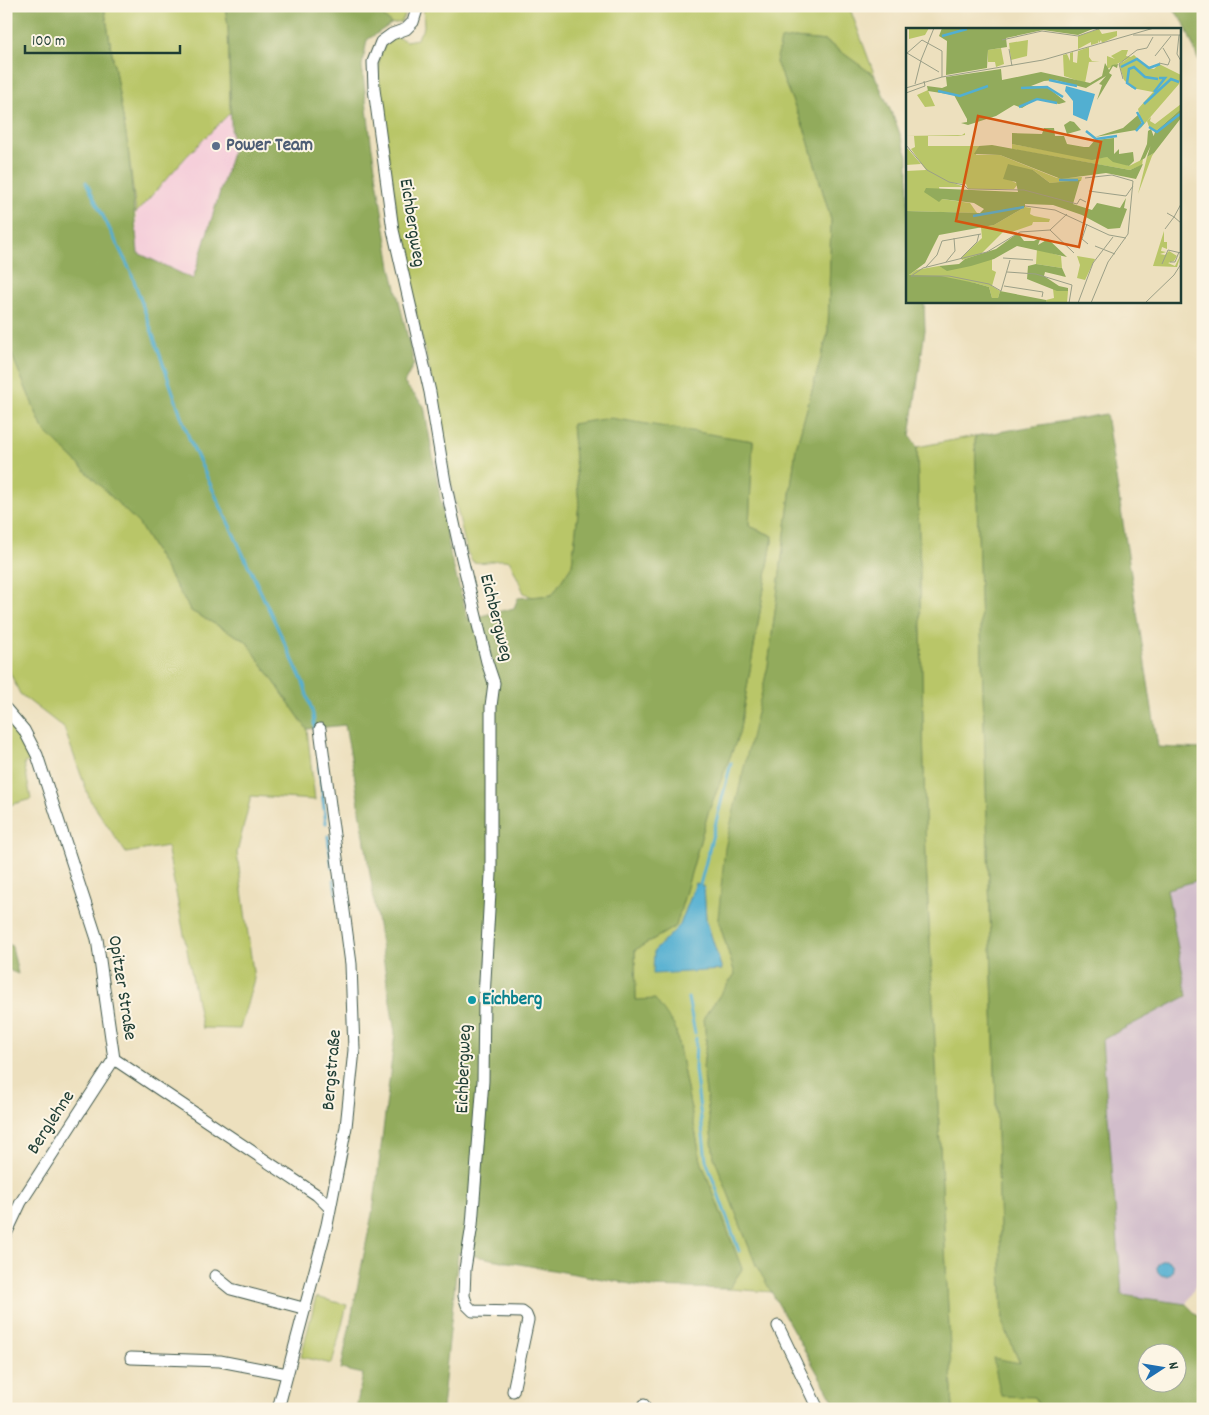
<svg xmlns="http://www.w3.org/2000/svg" width="1209" height="1415" font-family="Dekko,sans-serif">
	<style>
		.built { fill: #f5cfda }
		.industrial { fill: #d1bdcb }
		.green { fill: #b9c668; stroke: #6c824e; fill-rule: evenodd }
		.forest { fill: #92ab5c; stroke: #587448; fill-rule: evenodd }
		.water { fill: #52afd1; stroke: #387682 }
		.lines { fill: none; stroke-linecap: round; stroke-linejoin: round }
		.stream { stroke: #52afd1; stroke-width: 3 }
		.minor-casing { stroke: #3e5549; stroke-width: 13 }
		.minor { stroke: #fff; stroke-width: 11 }
		.service-dot { fill: #5c6f8a; stroke: #fcf5e5; stroke-width: 2 }
		.culture-dot { fill: #0f9aa8; stroke: #fcf5e5; stroke-width: 2 }
		.labels { text-anchor: middle; dominant-baseline: central; stroke-width: 4; stroke-linejoin: round; paint-order: stroke }
		.service-label { font-size: 19px; font-weight: bold; fill: #4e5e75; stroke: #fcf5e5; text-anchor: start }
		.street-label { font-size: 19px; fill: #1f3d34; stroke: #fcf5e5 }
		.culture-label { font-size: 19px; font-weight: bold; fill: #0d838f; stroke: #fcf5e5; text-anchor: start }
		.inset-river { fill: none; stroke: #52afd1; stroke-width: 2.5 }
		.inset-road { fill: none; stroke: #9b9f87; stroke-width: 1 }
		.view { fill: #d45610; fill-opacity: 0.15; stroke: #d45610; stroke-width: 2.5 }
		.inset-edge { fill: none; stroke: #1f3d34; stroke-width: 2.5 }
	</style>
	<rect width="100%" height="100%" fill="#fcf5e5"/>
	<filter id="ink" filterUnits="userSpaceOnUse"><feTurbulence type="fractalNoise" baseFrequency=".02" numOctaves="2"/><feDisplacementMap in="SourceGraphic" scale="10" xChannelSelector="R" yChannelSelector="G"/><feConvolveMatrix kernelMatrix="1 2 1 2 8 2 1 2 1" color-interpolation-filters="sRGB"/></filter>
	<filter id="wash" filterUnits="userSpaceOnUse"><feTurbulence type="fractalNoise" baseFrequency=".0096" numOctaves="4" result="noise"/><feDisplacementMap in="SourceGraphic" scale="20" xChannelSelector="R" yChannelSelector="G"/><feGaussianBlur stdDeviation="1.12" result="paint"/><feColorMatrix in="noise" values="0 0 0 0 0 0 0 0 0 0 0 0 0 0 0 0 0 1.4 0 .05"/><feComposite in="paint" operator="in"/></filter>
	<g filter="url(#wash)">
		<rect width="100%" height="100%" fill="#ede0be"/>
		<path class="built" d="M230,113L232,153L193,279L138,254L136,213L186,157Z"/>
		<path class="industrial" d="M1203,879V1271L1186,1304L1122,1295L1102,1040L1187,996L1167,889Z"/>
		<path class="green" d="M104,6H225L228,26L230,113L186,157L136,213L128,147Z
			M375,6H410L401,22L391,24Z
			M423,6H849L875,76L826,41L794,38L776,62L806,133L831,220L828,333L796,448L768,666L750,747L718,919L735,974L704,1017L706,1042L703,1068L714,1157L756,1265L773,1292L729,1289L742,1269L701,1161L675,1027L636,1000L635,950L676,926L708,813L739,734L773,536L749,526L753,441L703,434L572,424L579,504L572,565L552,595L532,597L524,593L510,561C497,557 487,565 473,562L467,552L451,482L434,390L403,256L378,82L379,59L385,44L397,37L406,41L417,39L424,27ZM696,883L704,887L706,919L722,970L654,951L680,925Z
			M6,341L43,429L139,524L191,611L246,641L307,729L315,800L251,796L237,853L254,979L240,1029L202,1028L167,846L126,853L90,800L64,728L20,694L6,664Z
			M975,436L1003,1324L1020,1364L993,1359L1034,1397L1041,1409H953L926,862L917,447Z
			M6,716L34,760L24,763L31,799L6,806Z
			M316,1297L347,1305L332,1364L301,1357Z"/>
		<path class="forest" d="M6,6H104L128,147L138,253L193,279L232,153L228,26L225,6H375L391,24L367,40L362,66L371,142L391,267L414,364L404,383L424,406L451,558L468,619L514,608L518,598L552,595L572,565L579,504L572,424L610,418L753,441L749,526L773,536L739,734L708,813L676,926L635,950L636,1000L655,999L675,1027L701,1161L742,1269L729,1289L647,1287L458,1253L442,1409H356L363,1374L341,1369L374,1204L395,1033L355,779L345,725L307,729L246,641L191,611L139,524L43,429L6,341Z
			M1171,6H1203V72L1184,23Z
			M794,38L826,41L875,76L896,123L908,156V301H924L925,330L910,436L917,447L926,862L953,1409H838L756,1265L714,1157L703,1068L706,1042L704,1017L735,974L718,919L725,848L768,666L796,448L828,333L831,220L806,133L776,62L781,40Z
			M1106,414L1158,747L1203,749V879L1167,889L1187,996L1102,1040L1122,1295L1186,1304L1202,1320L1203,1409H1041L1034,1397L1001,1396L993,1358L1020,1363L1003,1324L975,436ZM1146,1352H1176V1382H1146Z
			M6,943L12,946L18,974L6,969Z"/>
		<path class="water" d="M696,883L704,887L706,919L722,970L653,974L654,951L680,925Z
			M1157 1268a8 8 0 1 1 16 0a8 8 0 1 1-16 0Z"/>
		<g class="lines">
			<path class="stream" d="M86,182L131,272L190,441L303,682L313,714L315,731
				M319,767L326,823
				M328,836L332,868
				M334,879L336,893
				M699,889L731,763
				M688,998L695,1033
				M696,1038L695,1069L706,1160L739,1251"/>
		</g>
	</g>
	<g filter="url(#ink)">
		<g class="lines">
			<g class="minor-casing">
				<path id="minor" d="M418,6L413,22L406,29L392,34L381,42L373,62L374,89L393,230L430,392L445,482L459,546L487,662L494,683L491,706V874L484,998L483,1081L472,1225L465,1269L464,1296L467,1305L473,1311L522,1312L526,1315L528,1320L513,1391
					M6,709L24,730L37,755L97,939L114,1059L317,1195L330,1208
					M6,1234L21,1202L114,1059
					M215,1276L231,1289L303,1308
					M778,1326L818,1409
					M131,1358L220,1361L287,1374
					M644,1405L645,1409
					M278,1409L327,1225L346,1127L354,1050L351,964L320,729"/>
			</g>
			<use href="#minor" class="minor"/>
		</g>
	</g>
	<circle class="service-dot" cx="216" cy="146" r="5"/>
	<circle class="culture-dot" cx="472" cy="1000" r="5"/>
	<g class="labels">
		<g class="service-label">
			<text x="226" y="146">Power Team</text>
		</g>
		<g class="street-label">
			<text transform="translate(411 223) rotate(81)">Eichbergweg</text>
			<text transform="translate(495 618) rotate(76)">Eichbergweg</text>
			<text transform="translate(121 988) rotate(81)">Opitzer Straße</text>
			<text transform="translate(465 1069) rotate(-88)">Eichbergweg</text>
			<text transform="translate(333 1070) rotate(-85)">Bergstraße</text>
			<text transform="translate(52 1123) rotate(-57)">Berglehne</text>
		</g>
		<g class="culture-label">
			<text x="482" y="1000">Eichberg</text>
		</g>
	</g>
	<g transform="translate(906 28)">
		<rect width="275" height="275" fill="#ede0be"/>
		<path d="M3,0H23L19,7L3,11ZM193,1L196,6L211,3V8L196,15L195,12L193,15L192,12V15L185,17V14L172,21V8ZM122,12L121,28L105,32L103,15ZM183,19V29L186,33H194L183,34L179,55L158,48L157,27L161,26L164,33V25L167,24V34L171,35L172,23ZM95,20L98,36L90,39L89,34H82V22ZM216,22H222L220,28L225,29L201,41V28L209,31L205,28ZM228,27L242,40L248,41L253,36L275,47L273,56L234,101L236,95L232,81L247,64L226,60L218,52L213,36ZM22,62L23,65L29,78L19,79L11,67ZM275,76V81L249,104L243,99L241,93L245,89L244,93L249,96ZM59,105V107L52,108H22V118H73L70,127H94L151,150L176,149L175,153L144,155L127,142L104,152L112,156L108,161H62L60,156L47,155L59,159H33L36,171L64,175L71,185L0,183V143L20,142L5,121L9,119L8,108H0L56,107ZM106,116L183,130L201,129L223,138L237,131L236,137L224,142L106,121ZM0,120L2,121L15,136L0,137ZM248,125L246,128L232,166L241,129ZM119,179L125,180L124,186L128,188L144,191L143,194H127L126,197L103,205L99,202L75,226L56,232L55,230L76,210L75,199L88,197ZM258,203V214H261V221L256,219L255,223L260,224L254,226L259,227L263,223L271,228L268,233L262,235L269,238L275,226L271,239L247,238ZM131,221L155,228L156,240L130,236ZM171,228L189,231L179,252L171,250L174,237ZM86,230V242L90,244L86,258L94,263L92,270H86L83,259L69,255L3,247L10,242L33,238L41,242ZM147,261L162,263L161,275H141L140,272L148,270Z" fill="#b9c668"/>
		<path d="M36,0H189L172,7L137,2L100,10L101,19L82,22L81,40L40,47L41,13L33,8ZM199,35L203,42L206,37L212,36L211,40L207,38L203,45L206,47L191,72L196,57L193,56L200,48L180,60L149,52L138,53L125,58L141,59L160,74L153,76L130,71L116,80L108,77L90,88L62,97L55,95L61,94V91L48,67L22,63L21,58L36,60L41,58L40,49L95,41L96,52L135,44L184,55L196,48ZM275,81V90L248,125L241,129L249,104ZM232,87L236,96L230,102L189,109L217,100ZM164,93L168,94L175,102L161,106L158,97ZM138,100H148L149,108H158L161,116L178,119H183L189,112L208,110V126L213,121V126L227,124L228,133L223,138L207,134L201,129L186,132L106,116V105L136,106ZM245,101L248,109L245,117L239,130L234,133L241,116L242,103ZM86,117L224,142L237,136L230,151L200,145L155,151L94,127L68,126L73,118ZM102,136L127,142L144,155L174,152L167,176L186,182L191,175L214,180L220,170L218,180L221,181L214,200L202,201L176,187L147,177L119,176V179L88,197L33,207L19,235L3,247L35,248L69,255L83,259L86,270H92L94,263L140,272L141,275H0V183L74,185L78,181L68,175L36,171L33,174L18,164L20,160L112,164L110,154L97,151ZM112,205L118,213H128L135,209L132,217L142,211L161,229L111,218L88,231L65,238L41,243L33,238L53,236L59,231L90,221ZM130,236L156,240L160,249L139,244L138,248L153,258L162,260V263H151L121,251L122,238Z" fill="#92ab5c"/>
		<path d="M160,58L189,66L181,93L167,87V73L159,63Z" fill="#52afd1"/>
		<path class="inset-river" d="M36,8L61,1M215,39L231,31L243,40L254,36M143,52L171,58M115,60L141,59L157,69M230,61L221,55L223,41L228,39L239,49L252,51M32,63L54,68L82,58M248,64L259,50H253M238,76L265,51L273,54M113,79L131,71L151,75M243,99L251,104L274,86M180,103L190,111L211,108M230,103L237,95L231,84M153,152H172M67,188L118,179"/>
		<path class="inset-road" d="M227,7H275M273,7L271,26L275,33M96,12L136,3L172,8L195,0M103,21L106,38M1,25L33,44M0,26L16,12L36,23V49M249,28L265,8M253,35L262,37L264,32L257,20M217,51L213,36L231,22L241,20L247,9M9,56L15,32L28,0M0,60L36,49L137,32L248,0M0,65L19,58L18,53M0,117L21,142L43,154L58,157L62,161L118,162L171,176L174,171L180,174M179,150L206,147L227,153M183,163L220,168L227,158M275,176L268,189L275,195M119,178L149,182L203,207L220,210M181,196L176,211L182,216M259,201L268,189L261,185M144,202L168,225M189,218L209,226M97,230L127,232M54,231L71,214L73,206M40,234L49,223L48,210M264,234H269L273,224M256,236L262,222L275,225M20,239L31,227L36,213L75,206M101,244L130,246L166,257L163,275M5,248L17,240L81,224L114,204L144,202L161,186M5,248H43L83,256L95,263L104,232M98,258L137,264L136,269M172,275L187,235L207,209M185,275L202,234L222,206L227,153M239,275L268,247L275,236"/>
		<path class="view" d="M72,88L195,114L173,219L50,193Z"/>
		<rect width="275" height="275" class="inset-edge"/>
	</g>
	<rect width="1209" height="1415" fill="none" stroke="#fcf5e5" stroke-width="25"/>
	<g transform="translate(1162 1368) rotate(78)"><circle r="24" fill="#fcf5e5" stroke="#a4ab9e"/>
	<path d="M0-4L9 19L0 12L-9 19Z" fill="#1f6fb2"/>
	<text y="-8" font-size="14" font-weight="bold" text-anchor="middle" fill="#1f3d34">N</text>
	</g>
	<path d="M25 45v8h155v-8" fill="none" stroke="#1f3d34" stroke-width="2.5"/>
	<text x="32" y="45" font-size="15" fill="#1f3d34" stroke="#fcf5e5" stroke-width="4" paint-order="stroke">100 m</text>
</svg>
